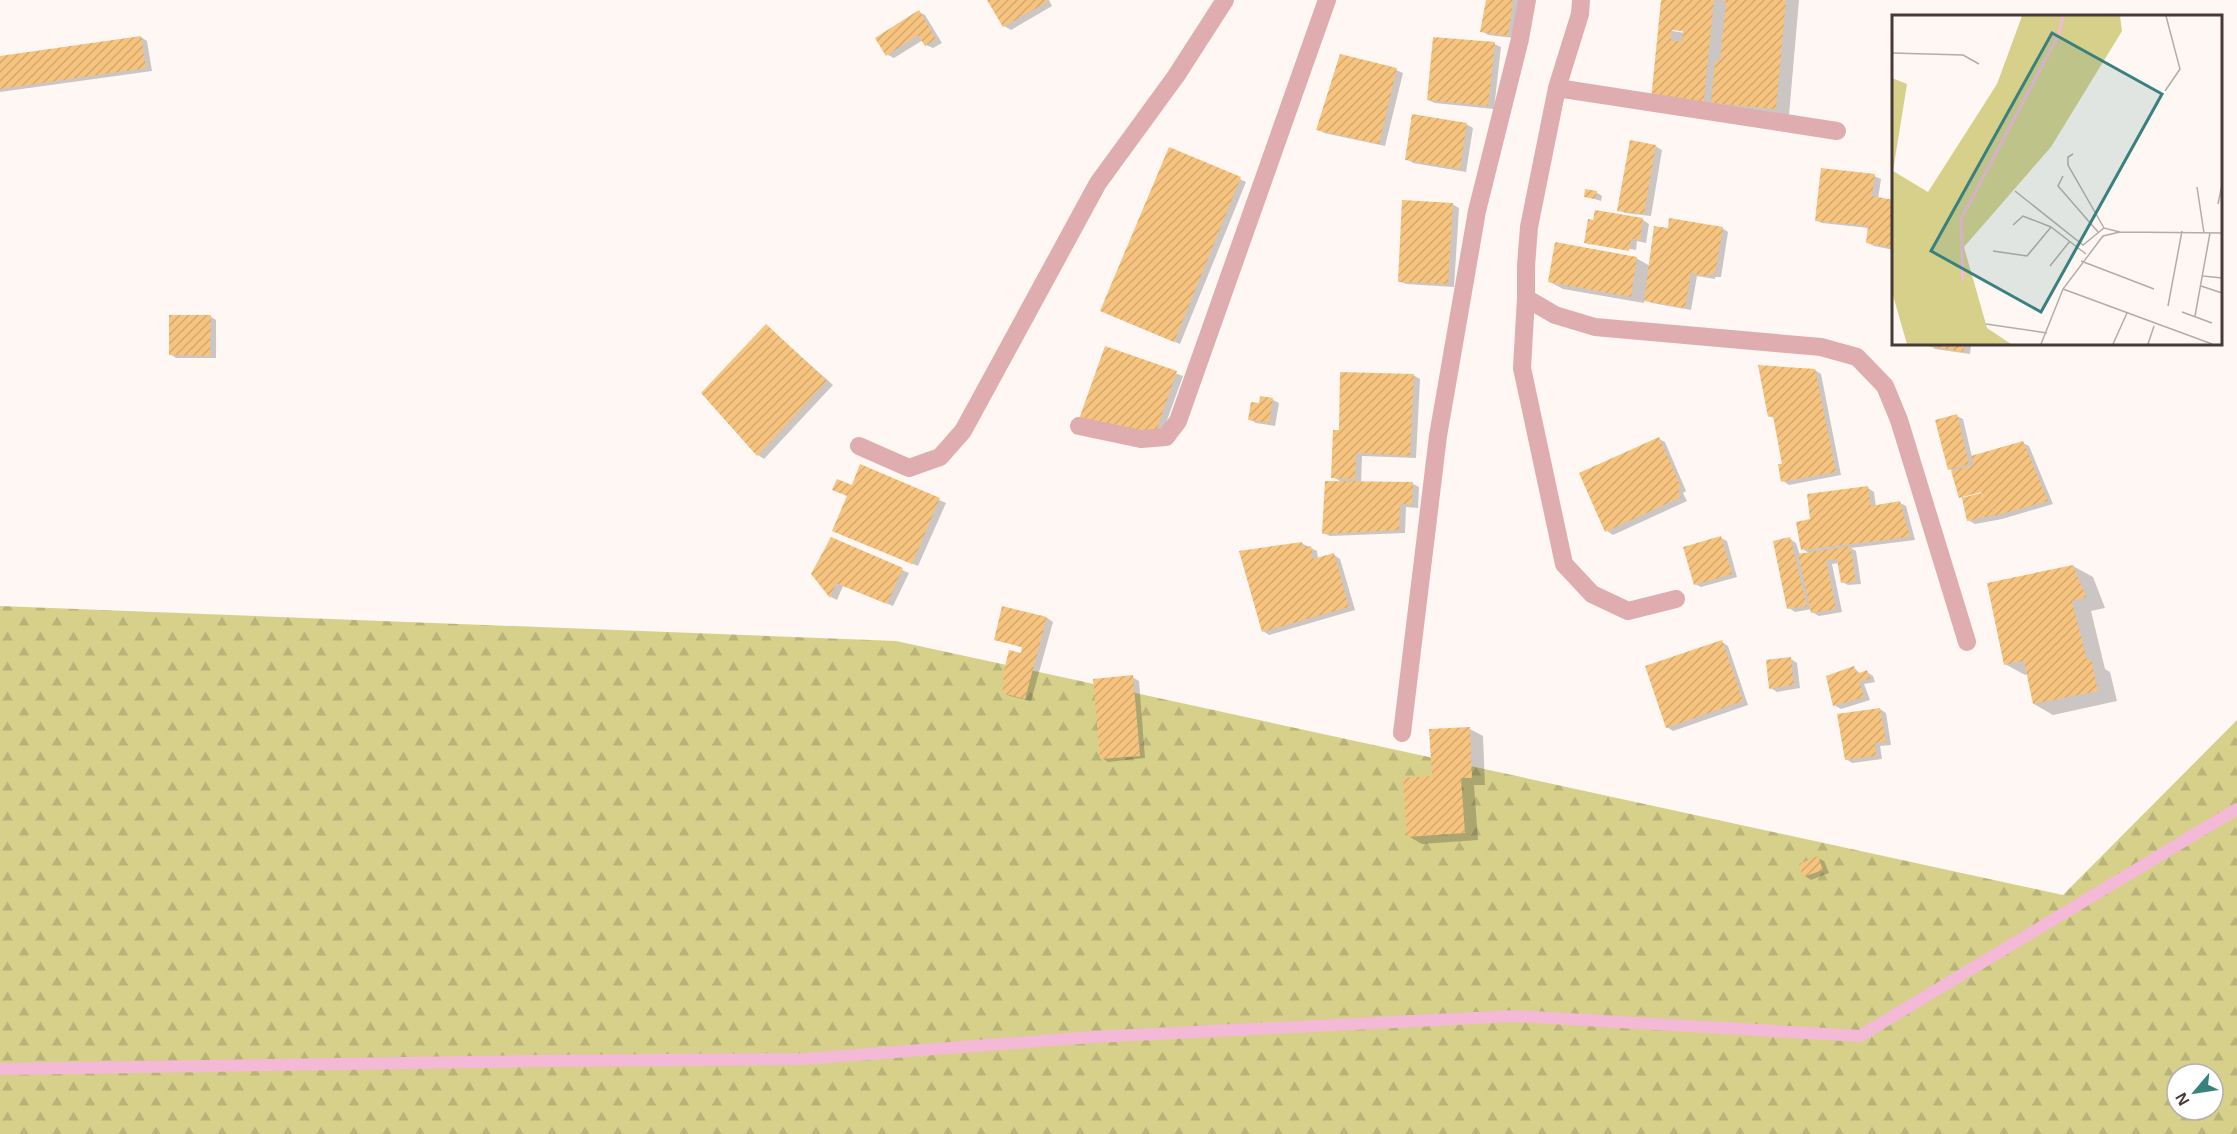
<svg xmlns="http://www.w3.org/2000/svg" width="2237" height="1134" font-family="Helvetica,sans-serif">
	<style>
		.forest { fill: url(#forest-firs); fill-rule: evenodd }
		.shadow { fill: #0003; fill-rule: evenodd }
		.lines { fill: none; stroke-linecap: round; stroke-linejoin: round }
		.stream { stroke: #f4b9d7; stroke-width: 12 }
		.building { fill: url(#building-hatch); fill-rule: evenodd }
		.minor { stroke: #dfadaf; stroke-width: 18 }
		.inset-river { fill: none; stroke: #f4b9d7; stroke-width: 3 }
		.inset-road { fill: none; stroke: #b5aba7; stroke-width: 1.5 }
		.view { fill: #39817e; fill-opacity: 0.15; stroke: #39817e; stroke-width: 3 }
		.inset-edge { fill: none; stroke: #473a34; stroke-width: 3 }
	</style>
	<defs>
		<pattern id="forest-firs" width="22" height="20" patternUnits="userSpaceOnUse" patternTransform="scale(1.5)"><rect width="22" height="20" fill="#d6d08b"/><path d="M5 1l3.5 6h-7zM16 11l3.5 6h-7z" fill="#b9b379"/></pattern>
		<pattern id="building-hatch" width="6" height="6" patternUnits="userSpaceOnUse" patternTransform="scale(1.5)"><rect width="6" height="6" fill="#f6c47f"/><path d="M-1 1l2-2M0 6l6-6M5 7l2-2" fill="none" stroke="#d4a96e"/></pattern>
	</defs>
	<rect width="100%" height="100%" fill="#fef7f4"/>
	<path class="forest" d="M0,606L896,641L2063,895L2237,720V1134H0ZM2177,1074H2213V1110H2177Z"/>
	<path class="shadow" d="M989,0H1049L1052,6L1011,30L1004,26Z
		M1487,0H1520L1514,38L1488,35L1482,31Z
		M1662,0H1799L1789,115L1684,108ZM1672,28L1691,31V34L1672,31Z
		M919,12L925,15L942,43L933,48L926,45L923,40L894,58L888,55Z
		M141,37L147,41L152,71L0,92V57Z
		M1494,44L1501,47L1494,109L1435,103L1428,100Z
		M1396,70L1403,73L1385,146L1324,133L1318,129Z
		M1466,124L1473,128L1466,172L1413,163L1407,159Z
		M1655,146L1662,150L1651,216L1625,213L1619,210Z
		M1874,176L1881,179L1878,199L1894,202V250L1874,246L1867,242L1869,228L1822,223L1816,220Z
		M1240,179L1246,182L1180,344L1108,314Z
		M1596,192L1602,196L1601,201L1585,196Z
		M1452,204L1459,208L1454,287L1406,284L1399,281Z
		M1596,212L1643,220L1649,224L1646,243L1637,241L1636,250L1590,243V245L1586,243L1594,221Z
		M1722,228L1728,232L1721,277H1715V279L1697,276L1691,310L1652,303L1644,299V303L1563,289L1550,282L1636,258L1650,266Z
		M210,316L216,320V358H176L170,354Z
		M767,326L833,385L764,459L758,455L703,393Z
		M1930,344H1971L1970,354L1935,349L1929,345Z
		M1106,348L1183,376L1158,445Z
		M1815,370L1821,374L1841,475L1789,485L1783,481L1784,465L1775,419L1770,416Z
		M1413,375L1420,379L1416,458L1362,456L1361,483L1413,484L1419,487L1418,508L1406,507L1405,533L1330,536L1323,533L1343,483L1333,477L1340,432Z
		M1273,400L1279,403L1275,426L1256,423L1250,419L1261,405Z
		M1957,416L1963,419L1972,457L2023,443L2029,446L2053,504L2002,519L1975,524L1968,520L1963,499L1961,497L1953,471L1949,469ZM1982,490L1988,508H1983L1982,495L1963,498L1962,496Z
		M1659,439L1665,442L1686,491L1683,493L1687,501L1613,535L1607,531Z
		M861,466L946,503L918,566L840,534L849,496Z
		M1868,488L1874,492L1876,507L1900,503L1906,506L1915,540L1851,548L1856,551L1861,584L1848,585L1842,582L1839,563L1832,564L1842,612L1819,616L1812,612V609L1795,612L1789,608L1790,539L1796,543L1800,555L1810,554L1803,549L1812,520Z
		M1721,538L1727,541L1737,577L1701,587L1695,584Z
		M831,539L909,573L893,606L843,586L837,600L831,597L813,574Z
		M1301,543L1317,551L1318,559L1334,555L1340,559L1355,610L1269,635L1263,631Z
		M2073,566L2093,577L2105,608L2091,611L2105,669L2110,672L2117,701L2053,715L2034,704L2028,674L2025,675L2005,664Z
		M1047,618L1053,622L1031,701L1010,696L1003,692L1024,648L996,639Z
		M1722,642L1728,646L1748,705L1673,731L1667,727Z
		M1791,659L1797,663L1800,688L1777,692L1771,688Z
		M1854,668L1861,674L1867,672L1873,676L1875,682L1864,684L1870,700L1841,709L1834,705Z
		M1132,677L1139,681L1145,758L1108,762L1102,758Z
		M1880,709L1886,713L1891,745L1880,746L1882,759L1852,763L1846,759Z
		M1470,729L1483,736L1485,785H1474L1478,840L1422,844L1408,836L1433,777Z
		M1818,858L1824,861L1829,873L1811,880L1805,876Z"/>
	<g class="lines">
		<path class="stream" d="M0,1069L539,1061L803,1059L1094,1037L1515,1016L1860,1036L2237,809"/>
	</g>
	<path class="building" d="M987,0H1046L1047,2L1003,27Z
		M1486,0H1513L1508,36L1480,32Z
		M1661,0H1714L1703,108L1651,100ZM1671,30L1683,31L1682,41H1671Z
		M1721,0H1786L1776,109L1711,103L1715,61H1720L1726,2Z
		M919,10L936,39L925,46L918,35L886,56L875,38Z
		M141,36L146,68L0,89V56Z
		M1433,37L1495,42L1488,106L1427,100Z
		M1340,54L1397,68L1379,144L1316,130Z
		M1412,114L1467,123L1460,169L1405,160Z
		M1630,140L1656,145L1644,214L1617,211Z
		M1169,147L1241,177L1174,342L1100,311Z
		M1821,168L1875,174L1872,196L1894,200V248L1866,243L1868,226L1815,221Z
		M1585,189L1597,191L1595,199L1584,197Z
		M1402,200L1453,203L1448,284L1398,282Z
		M1595,210L1643,218L1640,240L1631,239L1629,251L1584,243L1588,219L1593,220Z
		M1669,218L1723,227L1715,274H1709V277L1691,273L1685,308L1644,301L1654,226L1668,228Z
		M1555,242L1637,257L1631,297L1548,282Z
		M169,315H211L210,356L169,355Z
		M766,324L827,381L757,456L701,393Z
		M1928,344H1965L1963,352L1928,346Z
		M1105,346L1177,371L1152,443L1079,419Z
		M1758,365L1815,369L1836,472L1781,482L1778,464H1782L1773,416L1768,417Z
		M1340,372L1414,374L1410,456L1356,453L1355,479L1331,478L1333,430H1339Z
		M1260,396L1273,398L1269,423L1248,420L1251,402L1259,403Z
		M1957,414L1969,464L1948,470L1935,420Z
		M1659,437L1681,487L1678,489L1681,497L1605,532L1579,473Z
		M2023,441L2048,501L1994,516L1991,504L1993,515L1967,521L1962,498L1981,493L1986,506L1981,492L1959,498L1951,471L1974,465L1971,456Z
		M860,464L940,498L912,564L832,531L847,496L832,490L837,479L852,485Z
		M1325,481L1413,482L1412,505L1400,504L1399,530L1322,534Z
		M1868,486L1871,506L1900,501L1910,537L1801,550L1796,522L1810,519L1807,494Z
		M1721,536L1732,574L1694,585L1683,547Z
		M831,537L903,568L887,604L836,583L830,598L811,574Z
		M1790,537L1807,606L1787,609L1773,541Z
		M1302,542L1303,547L1311,546L1313,559L1334,553L1349,607L1262,632L1239,551Z
		M1850,546L1856,581L1841,583L1837,559L1826,561L1836,609L1811,613L1798,554Z
		M2073,565L2086,597L2072,601L2087,660L2091,659L2098,691L2033,704L2024,661L2004,665L1987,583Z
		M1002,606L1047,617L1025,699L1002,693L1005,680L1002,679L1009,650L1021,653L1022,647L994,640Z
		M1722,640L1743,701L1666,728L1645,666Z
		M1791,657L1794,685L1769,689L1766,660Z
		M1854,666L1857,674L1867,670L1870,679L1859,681L1864,697L1833,706L1826,676Z
		M1133,675L1140,756L1100,759L1093,679Z
		M1880,708L1886,742L1875,743L1876,756L1845,760L1837,714Z
		M1470,727L1472,778H1461L1465,833L1407,837L1403,778L1432,776L1429,729Z
		M1818,856L1823,870L1803,877L1799,864Z"/>
	<g class="lines">
		<path class="minor" d="M1581,0L1580,14L1557,88L1529,227L1526,266V298L1555,315L1595,327L1821,347L1857,357L1885,386L1899,420L1967,642
			M1557,88L1837,131
			M1526,298L1522,368L1564,564L1592,594L1628,611L1676,599
			M1079,426L1141,439L1166,437L1178,421L1327,0
			M859,446L909,468L940,457L963,431L1098,183L1176,76L1225,0
			M1402,733L1438,436L1477,211L1520,39L1527,0"/>
	</g>
	<g transform="translate(1892 15)">
		<rect width="330" height="330" fill="#fef7f4"/>
		<path d="M130,1H228L230,16L159,132L72,232L95,313L119,329H15L0,277V63L15,69L1,156L36,177L105,69Z" fill="#d6d08b"/>
		<path class="inset-river" d="M71,266L69,204L167,19L171,1"/>
		<path class="inset-road" d="M0,38L71,40L87,49M273,76L288,54L274,1M181,139L176,142V150L212,213M171,161L166,171L206,217M305,172L312,218M123,176L191,230L212,213L228,217M326,189L330,170M121,210L131,201L159,212M101,236L135,241L159,212L194,239M189,246L262,274M158,251L178,226M311,261L330,263M309,271L330,278M171,274L320,329M276,291L290,216M290,297L320,308M303,301L318,218M94,309L155,318M149,329L171,274L211,221L228,217L330,218M221,329L235,298M256,329L262,311"/>
		<path class="view" d="M160,18L270,79L149,297L39,236Z"/>
		<rect width="330" height="330" class="inset-edge"/>
	</g>
	<g transform="translate(2195 1092) rotate(241)"><circle r="28" fill="#ffffff" stroke="#b5b0ae" stroke-width="1.5"/>
	<path d="M0-4.5L10 22L0 15L-10 22Z" fill="#39817e"/>
	<text y="-9" font-size="16" font-weight="bold" text-anchor="middle" fill="#473a34">N</text>
	</g>
</svg>
